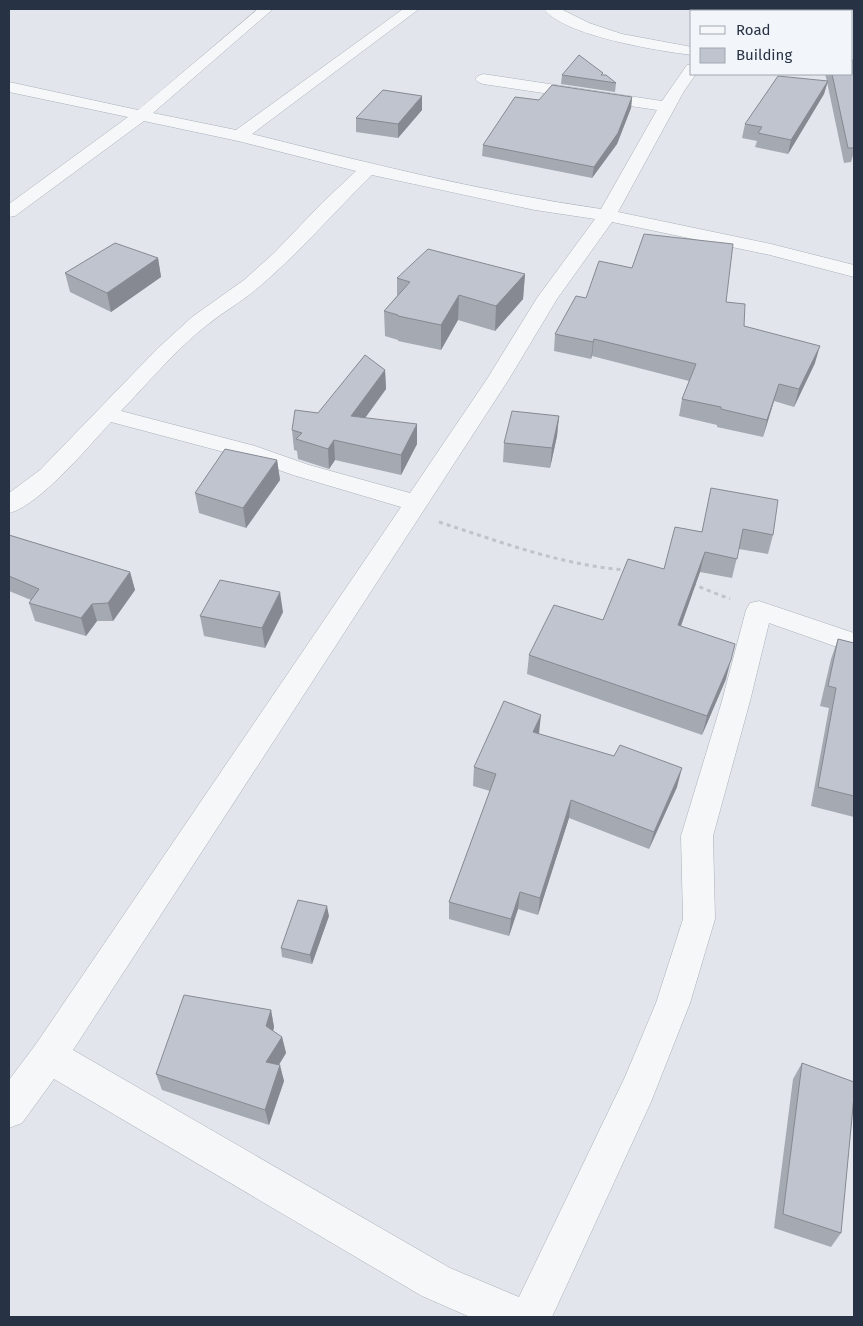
<svg xmlns="http://www.w3.org/2000/svg" width="863" height="1326" font-family="'Fira Sans',sans-serif">
	<style>
		.lines { fill: none; stroke-linecap: round; stroke-linejoin: round }
		.minor-casing { stroke: #aab0ba; stroke-width: 1 }
		.path { stroke: #c0c4ca; stroke-width: 3; stroke-dasharray: 4 4; stroke-linecap: butt }
		.minor { fill: #f5f7f9; fill-rule: evenodd }
		.wall { fill: #a4a9b2 }
		.shaded-wall { fill: #868991 }
		.building { fill: #bfc4cf; stroke: #868991 }
	</style>
	<rect width="100%" height="100%" fill="#e2e6ec"/>
	<g class="lines">
		<g class="minor-casing">
			<path id="minor" d="M258,9H273L153,113L236,130L403,9H419L252,134C368,163 483,192 601,209L657,110L483,84L478,82L475,79L478,76L483,74L662,101L687,65L692,64V74H696L684,91L618,212L771,244L854,265V277L770,255L612,222L557,299L509,379L73,1050L450,1268L519,1297L625,1077L656,1003L683,919L681,836L722,701L746,610L750,603L759,601L854,633V653L769,623L750,701L713,836L715,919L690,1003L651,1102L552,1317H470L422,1296L54,1079L22,1123L9,1128V1080L36,1044L401,507L293,475L239,456L111,422C89,446 39,506 9,513V493L40,470L157,349L192,317L244,280L274,253L322,203L356,171L238,141L144,121L15,216L9,217V204L128,117L9,92V82L138,110ZM372,175L535,210L595,219L537,298L487,379L410,493L309,465L255,446L121,411C149,382 175,350 207,325C223,312 243,301 259,287C299,253 334,212 372,175Z
				M544,9H561L589,23L622,34L692,47V55C659,51 564,36 544,9Z
				M720,9H734L732,11H718Z"/>
		</g>
		<path class="path" d="M439,522C501,542 561,565 626,570
			M692,584L730,599"/>
		<use href="#minor" class="minor"/>
	</g>
	<path class="wall" d="M854,60V152L851,162L844,163L827,82L824,94L788,154L755,147L757,141L742,138L745,124L827,81L825,74H852Z
		M562,75H602L616,83L615,92L561,84Z
		M632,97L631,108L617,144L592,178L482,156L483,145L539,100Z
		M422,110L398,138L356,132V118Z
		M158,258L161,277L111,312L70,292L65,273Z
		M525,274L523,299L495,331L458,320L441,350L398,341V340L385,336L384,311L397,296V278Z
		M586,298L726,302L744,326L815,363L794,407L774,401L763,437L717,427V425L679,416L682,399L689,381L592,356L591,359L554,351L555,334Z
		M385,370L386,389L365,418L417,444L401,475L335,460L329,469L298,459L297,451L294,450L292,430L318,413Z
		M559,416L557,436L550,468L503,462L504,443Z
		M277,460L280,480L246,528L199,513L195,493Z
		M711,488L773,535L768,554L739,549L732,578L700,572L681,626L726,679L702,735L527,674L529,655L603,620L664,569L702,532Z
		M9,535L130,572L135,590L113,621H97L86,636L35,621L29,603L31,600L9,591Z
		M283,612L265,648L204,636L200,616Z
		M838,639L854,643V817L811,806L829,708L820,706L831,659Z
		M474,767L677,787L649,849L569,818L538,915L518,909L509,936L449,919V902L490,791L473,786Z
		M329,916L312,964L282,957L281,948Z
		M271,1010L274,1027L273,1031L282,1037L286,1053L279,1065L284,1081L269,1125L162,1090L156,1074Z
		M802,1063L841,1233L831,1247L774,1228L793,1079Z"/>
	<path class="shaded-wall" d="M828,81L824,94L788,154L791,140Z
		M422,96V110L398,138V124Z
		M632,97L631,108L617,144L592,178L594,167Z
		M158,258L161,277L111,312L107,293Z
		M525,274L523,299L495,331L496,306Z
		M459,295L458,320L441,350V325Z
		M594,339L592,356L591,359L593,342Z
		M820,346L815,363L794,407L799,389Z
		M385,370L386,389L352,436L351,416Z
		M779,384L774,401L763,437L767,420Z
		M559,416L557,436L550,468L552,448Z
		M417,424V444L401,475V455Z
		M334,440L335,460L329,469L328,449Z
		M277,460L280,480L246,528L243,508Z
		M705,552L700,572L674,645L678,625Z
		M130,572L135,590L113,621L108,603Z
		M280,592L283,612L265,648L262,628Z
		M92,604L97,621L86,636L81,618Z
		M731,660L726,679L702,735L707,716Z
		M541,715L539,734L531,751L533,732Z
		M682,768L677,787L649,849L654,832Z
		M571,800L569,818L538,915L540,898Z
		M520,892L518,909L509,936L511,919Z
		M327,906L329,916L312,964L310,955Z
		M271,1010L274,1027L270,1043L266,1026Z
		M282,1037L286,1053L270,1079L266,1062Z
		M280,1065L284,1081L269,1125L265,1110Z"/>
	<path class="building" d="M579,55L603,73L601,75H606L616,83L562,75Z
		M852,60H854V148H848L832,74H852Z
		M778,76L828,81L791,140L758,133L762,127L745,124Z
		M552,85L632,97L618,133L594,167L483,145L515,97L539,100Z
		M383,90L422,96L398,124L356,118Z
		M644,234L733,244L726,302L745,304L744,326L820,346L799,389L779,384L767,420L721,409V407L682,399L696,364L594,339L593,342L555,334L576,296L586,298L599,261L632,268Z
		M115,243L158,258L107,293L65,273Z
		M428,249L525,274L496,306L459,295L441,325L398,316V315L384,311L410,282L397,278Z
		M365,355L385,370L351,416L417,424L401,455L334,440L328,449L296,439L302,433L292,430L295,410L318,413Z
		M512,411L559,416L552,448L504,443Z
		M225,449L277,460L243,508L195,493Z
		M711,488L778,500L773,535L743,529L737,559L705,552L678,625L735,644L731,660L707,716L529,655L554,605L603,620L628,559L664,569L675,527L702,532Z
		M9,535L130,572L108,603L92,604L81,618L29,603L39,589L9,576Z
		M220,580L280,592L262,628L200,616Z
		M838,639L854,643V796L818,787L836,688L828,686Z
		M504,701L541,715L533,732L614,756L620,745L682,768L654,832L571,800L540,898L520,892L511,919L449,902L496,774L474,767Z
		M298,900L327,906L310,955L281,948Z
		M184,995L271,1010L266,1026L282,1037L266,1062L280,1065L265,1110L156,1074Z
		M802,1063L854,1082V1096L841,1233L783,1214Z"/>
	<rect width="863" height="1326" fill="none" stroke="#283245" stroke-width="20"/>
	<rect x="690" y="10" width="162" height="65" fill="#f2f5f9" stroke="#a1a7b1"/>
	<rect x="700" y="26" width="25" height="8" fill="#f5f7f9" stroke="#a1a7b1"/>
	<text x="736" y="35" font-size="15" fill="#283245">Road</text>
	<rect x="700" y="48" width="25" height="15" fill="#bfc4cf" stroke="#a1a7b1"/>
	<text x="736" y="60" font-size="15" fill="#283245">Building</text>
</svg>
